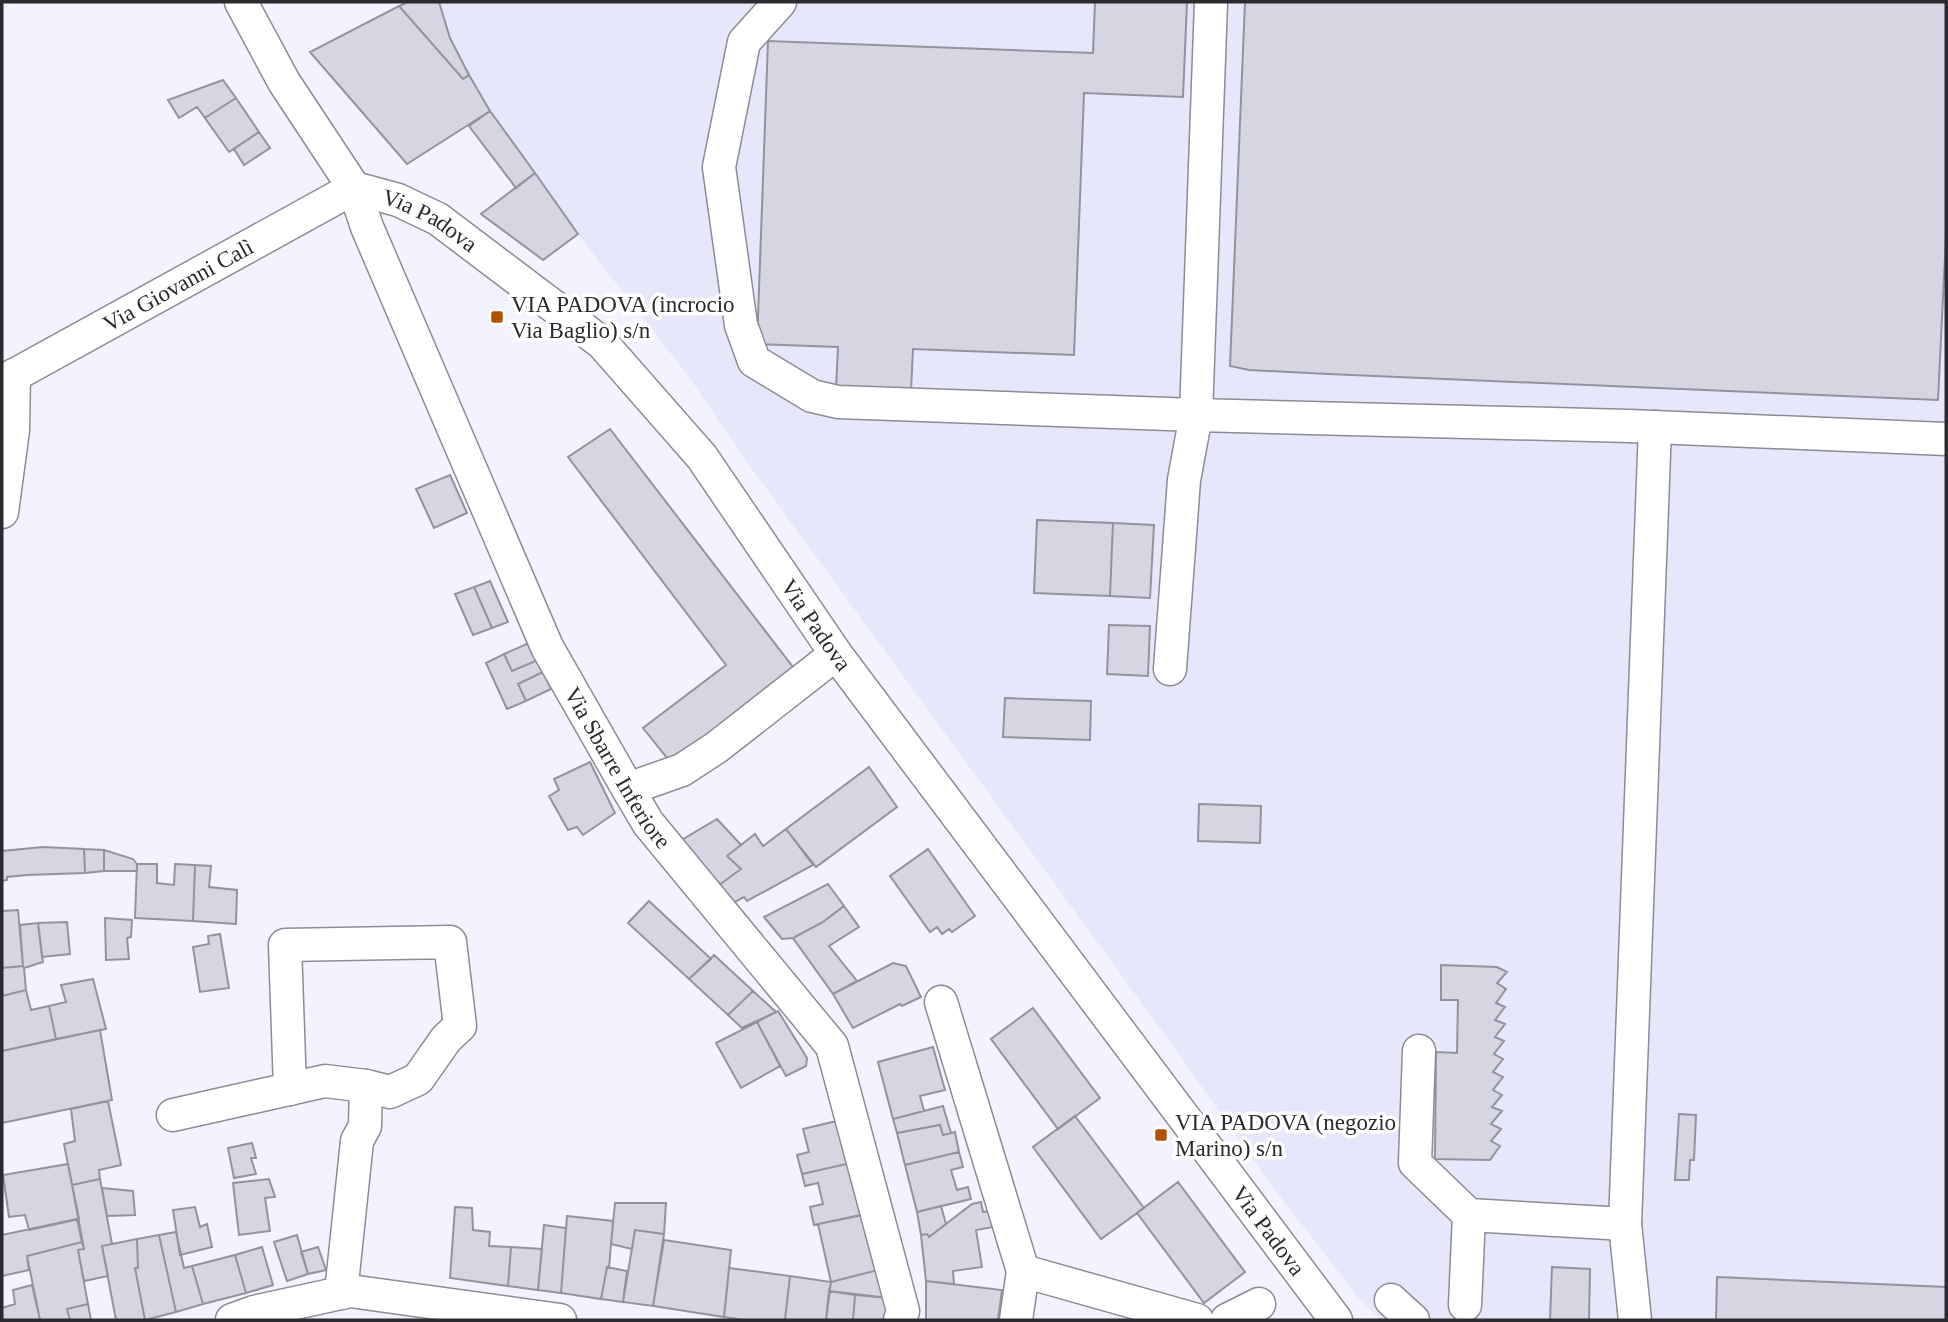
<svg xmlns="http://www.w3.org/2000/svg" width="1948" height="1322" font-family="'Times New Roman',serif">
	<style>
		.built { fill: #e6e7fa }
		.building { fill: #d6d6e2; stroke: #92939e; stroke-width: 2 }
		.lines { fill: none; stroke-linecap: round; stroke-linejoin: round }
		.minor-casing { stroke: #8c8c97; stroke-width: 35 }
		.minor { stroke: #fff; stroke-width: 32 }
		.poi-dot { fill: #b25303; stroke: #fff; stroke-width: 2.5 }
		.labels { text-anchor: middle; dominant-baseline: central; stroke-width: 7; stroke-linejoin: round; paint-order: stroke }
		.street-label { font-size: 23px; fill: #2a2a2f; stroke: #fff }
		.poi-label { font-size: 23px; fill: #2a2a2f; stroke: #fff; text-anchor: start }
	</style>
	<rect width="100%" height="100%" fill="#f3f3ff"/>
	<path class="built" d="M439,2H1946V1320H1380L1357,1296L1272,1186L1170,1042L744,458L689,377L578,234L490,111L450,38Z"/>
	<path class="building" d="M408,2H439L450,38L469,75L463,79L399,6Z
		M1095,2H1187L1183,97L1084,93L1074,355L913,349L911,391L836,388L838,347L757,344L768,41L1093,53Z
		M1245,2H1946V235L1938,400L1328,374L1249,370L1230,366Z
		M399,6L463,79L469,75L490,111L407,164L310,52Z
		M223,80L236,98L205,118L197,107L179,118L168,100Z
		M236,98L259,132L229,152L205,118Z
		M490,111L535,173L516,188L469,126Z
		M259,132L270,148L244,165L234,149Z
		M535,173L578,234L543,260L481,214Z
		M610,429L796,671L675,768L643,728L726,665L568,457Z
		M450,475L467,513L434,528L416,489Z
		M1037,520L1113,523L1110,596L1034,593Z
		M1113,523L1154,525L1150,598L1110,596Z
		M490,581L508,622L492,628L474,587Z
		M474,587L492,628L473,635L455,594Z
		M1109,625L1150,626L1148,676L1107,674Z
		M529,643L538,660L512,671L504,654Z
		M504,654L512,671L538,660L543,672L518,684L526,701L507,709L486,663Z
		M543,672L551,689L526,701L518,684Z
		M1005,698L1091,701L1090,740L1003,737Z
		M590,762L615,813L583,835L577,827L568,830L549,796L559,790L554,779Z
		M869,767L897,807L816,867L786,829Z
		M1199,804L1261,806L1260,843L1198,841Z
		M717,819L741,845L727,856L741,869L718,886L680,841Z
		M786,829L813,865L747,901L744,897L733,903L718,886L741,869L727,856L755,834L763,846Z
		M43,847L84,849L85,873L27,875L7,877V880L2,881V851Z
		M84,849L104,850V871L85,873Z
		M928,849L975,916L952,932L949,929L942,934L937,927L930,932L890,876Z
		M104,850L133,859L137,864V871H104Z
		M137,864H157V883L174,885L175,864L195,865L193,921L135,918Z
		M195,865L211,866L209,887L237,890L236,924L193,921Z
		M828,884L844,906L823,922L793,938L782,939L764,917Z
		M649,901L711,959L689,979L628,923Z
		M844,906L859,927L829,946L857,981L833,994L793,938L823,922Z
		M18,910L23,966L2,968V911Z
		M105,918L132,920L131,937L127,938L129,959L106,960Z
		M67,922L70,954L42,957L38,923Z
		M38,923L43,962L24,968L26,990L2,996V966V968L23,966L20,925Z
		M220,934L229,988L200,992L193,947L209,944L208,936Z
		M714,955L753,991L728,1015L689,979Z
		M893,963L906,966L921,997L902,1006L900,1004L853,1028L833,994Z
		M1441,965L1497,967L1507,972L1497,983L1506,989L1496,1003L1505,1007L1495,1020L1505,1024L1495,1037L1504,1041L1494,1054L1503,1059L1493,1072L1503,1077L1493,1090L1502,1095L1492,1107L1502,1111L1491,1124L1501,1129L1491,1141L1500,1146L1490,1160L1435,1159L1436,1052L1457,1053L1458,1000H1441Z
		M93,979L106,1029L56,1039L49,1006L66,1002L61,985Z
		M26,990L31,1010L49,1006L56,1039L2,1051V996Z
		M753,991L776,1012L742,1028L728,1015Z
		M1033,1008L1100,1098L1058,1129L991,1039Z
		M778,1011L807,1058L806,1066L786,1076L757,1022Z
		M757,1022L780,1066L741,1088L716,1043Z
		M100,1030L112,1100L2,1123V1051Z
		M933,1047L945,1090L920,1096L924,1111L893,1119L878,1062Z
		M108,1101L121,1165L99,1170L100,1179L72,1185L64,1144L75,1141L71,1109Z
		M943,1106L951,1133L943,1135L940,1125L897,1133L893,1119Z
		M1679,1114L1696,1115L1694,1160H1690L1689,1180H1675Z
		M1075,1116L1144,1208L1101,1239L1033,1147Z
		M841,1120L851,1163L802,1174L797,1155L809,1152L803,1129Z
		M940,1125L943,1135L955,1132L959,1152L905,1165L897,1133Z
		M252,1143L256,1158H251L256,1174L234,1178L228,1148Z
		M959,1152L963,1167L951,1170L957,1190L968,1187L971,1199L917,1212L905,1165Z
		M851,1163L865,1214L814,1225L810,1207L823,1204L818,1183L805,1186L802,1174Z
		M68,1164L79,1219L29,1230L25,1215L9,1217L3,1175Z
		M100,1179L112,1244L102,1246L108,1276L84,1281L78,1250L84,1249L72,1185Z
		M269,1179L275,1197L265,1198L270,1231L239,1235L233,1183Z
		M1178,1182L1245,1272L1204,1303L1137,1213Z
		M102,1188L133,1191L135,1215L107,1216Z
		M981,1202L983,1212L1001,1209L1004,1225L976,1230L982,1267L953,1271L954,1284L926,1281L921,1235L927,1234L929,1237L972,1204Z
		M615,1203H666L664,1234L635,1230L632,1249L611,1244Z
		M941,1206L946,1224L929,1237L927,1234L921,1235L917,1212Z
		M195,1207L200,1227L207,1224L212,1247L180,1255L173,1210Z
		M455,1207L472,1208L473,1230L490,1232L489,1246L511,1247L508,1286L450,1278Z
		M868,1214L882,1269L831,1282L818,1224Z
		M567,1216L613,1221L609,1268L607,1267L601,1299L561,1293Z
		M77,1219L82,1242L27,1256L29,1270L2,1276V1235Z
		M544,1225L566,1228L561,1293L538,1290Z
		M635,1230L664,1234L653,1306L623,1302Z
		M176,1232L184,1268L192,1266L203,1304L176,1312L159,1235Z
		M159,1235L176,1312L145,1320L135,1268H138L137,1239Z
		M297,1235L308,1274L287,1281L274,1242Z
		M137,1239L138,1268H135L145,1320H116L102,1246Z
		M664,1240L731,1250L724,1317L653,1306Z
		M82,1242L84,1249L78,1250L88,1304L67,1309L70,1320H40L27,1256Z
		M262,1247L273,1285L246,1293L235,1255Z
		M318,1247L326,1270L308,1274L301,1252Z
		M511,1247L542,1249L538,1290L508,1286Z
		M235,1255L246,1293L203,1304L192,1266Z
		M607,1267L627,1271L623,1302L601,1299Z
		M1552,1267L1590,1269L1589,1320H1550Z
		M729,1268L790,1276L785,1320H744L724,1317Z
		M882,1269L889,1298L829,1291L831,1282Z
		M790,1276L831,1282L826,1320H785Z
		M1717,1277L1946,1287V1320H1716Z
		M926,1281L1002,1290L998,1320H926Z
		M32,1285L40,1320H2V1308L15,1304L13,1290Z
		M829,1291L855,1295L853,1320H826Z
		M855,1295L889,1298L888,1320H853Z
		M88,1304L91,1320H70L67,1309Z"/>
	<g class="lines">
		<g class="minor-casing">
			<g id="minor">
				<path id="s1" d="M241,2L284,82L354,188L398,200L438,219L602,343L702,457L836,654L1336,1320"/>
				<path d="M780,2L744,42L719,167L741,325L754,361L812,396L838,402L1196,415L1629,426L1946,439"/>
				<path id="s2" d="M2,382L354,188L367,227L547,647L628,789L648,823L832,1046L903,1311L900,1320"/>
				<path d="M2,512L13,430L14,375"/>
				<path d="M1170,669L1184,480L1196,415L1211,2"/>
				<path d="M628,789L682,770L717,747L836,654"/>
				<path d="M941,1002L1023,1271L1016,1320"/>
				<path d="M1419,1051L1415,1163L1469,1215L1625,1224L1655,427"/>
				<path d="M290,1089L285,945L450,942L460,1026L446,1039L418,1079L390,1092L366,1086"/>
				<path d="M173,1115L325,1081L366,1086L365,1126L357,1141L341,1293"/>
				<path d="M1625,1224L1635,1320"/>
				<path d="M1023,1271L1197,1320"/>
				<path d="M1391,1300L1413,1320"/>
				<path d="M1465,1305L1469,1215"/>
				<path d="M232,1320L254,1312L350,1291L560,1320"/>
				<path d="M1227,1320L1259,1304"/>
			</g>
		</g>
		<use href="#minor" class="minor"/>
	</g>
	<g class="poi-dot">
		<rect x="490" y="310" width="14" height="14" rx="3.5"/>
		<rect x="1154" y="1128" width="14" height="14" rx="3.5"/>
	</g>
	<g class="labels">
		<g class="street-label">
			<text stroke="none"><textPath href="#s1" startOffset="301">Via Padova</textPath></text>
			<text stroke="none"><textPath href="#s2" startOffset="201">Via Giovanni Calì</textPath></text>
			<text stroke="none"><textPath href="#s1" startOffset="868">Via Padova</textPath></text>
			<text stroke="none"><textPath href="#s2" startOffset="1040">Via Sbarre Inferiore</textPath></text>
			<text stroke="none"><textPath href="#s1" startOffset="1624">Via Padova</textPath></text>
		</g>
		<g class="poi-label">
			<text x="511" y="304">VIA PADOVA (incrocio<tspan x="511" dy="26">Via Baglio) s/n</tspan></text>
			<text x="1175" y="1122">VIA PADOVA (negozio<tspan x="1175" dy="26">Marino) s/n</tspan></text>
		</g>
	</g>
	<rect width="1948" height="1322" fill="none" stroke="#2a2a2f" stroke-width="7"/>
</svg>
